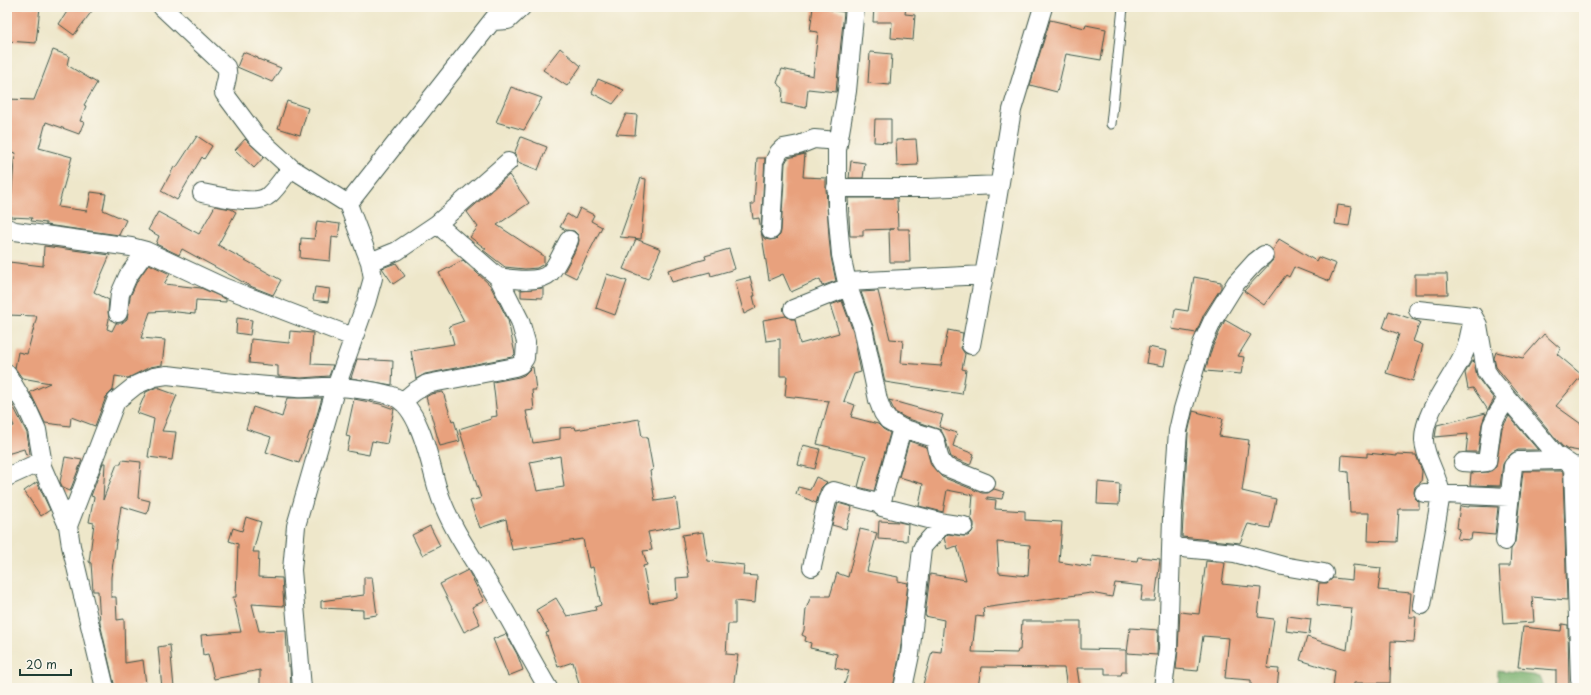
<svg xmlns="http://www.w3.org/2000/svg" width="1591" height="695" font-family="'Playpen Sans',sans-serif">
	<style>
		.forest { fill: #77af6c; stroke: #4b7650 }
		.building { fill: #e8a17d; fill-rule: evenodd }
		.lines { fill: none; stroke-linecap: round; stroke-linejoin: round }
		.service-casing { stroke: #3e564a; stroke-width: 11 }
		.minor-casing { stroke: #3e564a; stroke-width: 20 }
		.service { stroke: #fff; stroke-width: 9 }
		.minor { stroke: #fff; stroke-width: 18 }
	</style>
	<rect width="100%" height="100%" fill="#fbf7ec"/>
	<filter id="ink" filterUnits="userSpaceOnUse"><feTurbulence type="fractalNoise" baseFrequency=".025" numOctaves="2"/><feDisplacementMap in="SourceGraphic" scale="8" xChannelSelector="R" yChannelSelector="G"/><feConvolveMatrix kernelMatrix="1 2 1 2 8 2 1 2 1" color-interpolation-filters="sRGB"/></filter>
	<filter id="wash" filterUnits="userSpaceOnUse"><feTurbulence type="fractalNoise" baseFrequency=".012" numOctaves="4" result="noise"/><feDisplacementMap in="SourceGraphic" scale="16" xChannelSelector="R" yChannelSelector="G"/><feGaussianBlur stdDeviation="0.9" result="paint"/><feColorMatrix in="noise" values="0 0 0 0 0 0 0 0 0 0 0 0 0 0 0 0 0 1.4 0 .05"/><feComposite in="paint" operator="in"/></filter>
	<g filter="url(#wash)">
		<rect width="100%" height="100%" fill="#eee7ca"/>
		<path class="forest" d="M1498,671L1539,676L1543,688H1497Z"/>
		<g id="blocks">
			<path class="building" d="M7,7H40L36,43L7,41Z
				M70,7H95L74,35L59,24Z
				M813,7H827L831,10L844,12L836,92L808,89L806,108L782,103L783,88L777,83L782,69L813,76L818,32L810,31Z
				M874,7H906L905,14L915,15L913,40L891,38L892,22H873Z
				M1050,20L1085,28L1086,25L1106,29L1101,60L1066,54L1057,92L1030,85Z
				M560,48L581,66L567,86L543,70Z
				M53,50L69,56L67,65L97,83L84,105L86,106L80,121L84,122L79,134L46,122L39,148L72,157L58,207L87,211L91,192L106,194L103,210L126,220L119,235L46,225V223L31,221L32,218L10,217L14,161L16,153L7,151V99L34,100Z
				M243,52L258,58V59L281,68L272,82L237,67Z
				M870,52L892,54L890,85L868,83Z
				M598,79L624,90L613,104L592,93Z
				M511,87L542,98L524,130L496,122Z
				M287,101L308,108L300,135L278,128Z
				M626,114L637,115L635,135L616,134Z
				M875,119H891V143L874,142Z
				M197,136L212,146L204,159L202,157L177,200L161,191L174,167L176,168Z
				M521,137L547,147L538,170L518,162L516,155L514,154Z
				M245,139L264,157L254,168L235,150Z
				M916,139L918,165L897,166L896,140Z
				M805,154L803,177L826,178V188L829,237L831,257L836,281L822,286L820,279L791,292L783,274L769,280L761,230L762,235L765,239L770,240L776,239L780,235L781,231L785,163L788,158Z
				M757,158H765L761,230L759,218L753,219L751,204H754Z
				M851,161L865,163L863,178H849Z
				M509,175L529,203L497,225L544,256V264L537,268L525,269L505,267L483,250L486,249L470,237L478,227L467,212Z
				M641,178L646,179L641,239L620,237Z
				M848,198H897L898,229H909L910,262H890L889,229H894L863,230V236H850Z
				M1338,205L1352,207L1349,226L1335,224Z
				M215,206L231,209L236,212L218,245L281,280L273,295L250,286L182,249L179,255L156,244L159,236L148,230L158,212L199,234Z
				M580,208L594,215L591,221L602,227L576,278L564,272L578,245L579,240L578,235L574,231L566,230L560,227L567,214L575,219Z
				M317,221L340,224L338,238L332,237L330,261L300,258L301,238L314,239Z
				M636,239L661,249L648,279L623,269Z
				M1279,239L1316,261L1318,257L1336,264L1329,281L1294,267L1289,277L1286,275L1264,305L1244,291L1274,259V254L1273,250Z
				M44,246L110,255L94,292L109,300L108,312L109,319L107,329L112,331L116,323H122L127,319L130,297L137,281L149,264L170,274L164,284L201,288L226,299V302L196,300L195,314L168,311L150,312L141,338L165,340L162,365L150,367L128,378L115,376L113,390L106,397L95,426L71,417L70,426L45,423L30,392L50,383L22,378L15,368L18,352L27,354L37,316L7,315V281L9,262L43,266Z
				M729,249L735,269L711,276L710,272L672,282L668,270L706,259L705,256Z
				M463,260L490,285L508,320L515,354L512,357L425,374L416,379L411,351L454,344L449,326L464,321L439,273Z
				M396,263L405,276L393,284L382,268Z
				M607,274L627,281L615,315L596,308Z
				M1415,274H1447L1448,294H1415Z
				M750,277L755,296H753L756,308L744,314L735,281Z
				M1194,277L1221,282V288L1204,314L1196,333L1172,329L1175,309L1188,311Z
				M315,287L330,289L328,302L313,300Z
				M543,288V298L521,297V290Z
				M878,291L890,339L903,340L901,363L941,366L948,330L963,333L961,348L965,354L962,369L966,370L962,394L885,382L873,326L861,292Z
				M842,301L853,331L861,372L854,374L844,401L855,405L851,417L878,424L883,429L890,433L874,491L858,487L866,456L817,444L829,401L785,396L787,376H780V339L766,341L763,320L786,316L791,319H795L800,344L839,333L830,305Z
				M1389,311L1420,322L1413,341L1423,345L1413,381L1386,373L1399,334L1383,328Z
				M237,318L252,320L250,335L236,333Z
				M1225,320L1251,335L1238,356L1244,357L1241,374L1205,371L1212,348Z
				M290,331L313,333L311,364L333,365L329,376L301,378L278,376V366L249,363L251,339L289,343Z
				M1544,334L1561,349L1557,354L1582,375L1556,406L1584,426V452L1568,449V450L1562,446L1496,367L1494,358L1496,352L1523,358Z
				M1149,347L1167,351L1164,366L1146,363Z
				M357,359L393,361L392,385L351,378Z
				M1474,361L1477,377L1494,399L1488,410L1473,388L1468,389L1465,373L1471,362Z
				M532,367H533L536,390H532L534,410L526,411L533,443L560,439V428L575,427L576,430L639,419L642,437H647L653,470L650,471L655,501L676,498L680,526L648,532L652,550L643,551L647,565L643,566L650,603L677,598L676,578L689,577L682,535L703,532L708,561L744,565L743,575L757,576L755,603L735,601V624H728L726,654L738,655L733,688H580L573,662L558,667L546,633L549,632L536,610L556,598L567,616L596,610L595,607L601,605L593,567L589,568L583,539L512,550L506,519L480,528L470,501L481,498L459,429L491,419V417L497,416L493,382L519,377L524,375ZM560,456L564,487L537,491L530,462Z
				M157,387H160V389L177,395L162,431L176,432L172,460L148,457L154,419L137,413L146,392Z
				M443,392L452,421L454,420L460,441L440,446L426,397L431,394Z
				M287,398H322L312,432H310L299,463L266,452L271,437L246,429L253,407L282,417Z
				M354,399L380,404L394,409L387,444L372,441L369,455L347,451L350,437L346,436Z
				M10,400L27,433L30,454L26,455L24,449L7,454V428L14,426L7,409V401Z
				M889,400L943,415L939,427L957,433L953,446L974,454L970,465L951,457L945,438L941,430L906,418L895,412Z
				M1193,411L1223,419L1219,436L1249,440L1242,491L1276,499L1270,528L1248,524L1240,543L1182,537L1188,433Z
				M1486,413L1482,424L1478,452H1466L1468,434L1435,437L1437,425Z
				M1509,416L1538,450H1518L1511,454L1503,464L1500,486L1470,485L1471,473L1488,472L1496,467L1502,428Z
				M909,441L926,447L931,465L942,477L982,493H988L994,489L1004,492L1002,499L987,497V499L996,500L995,509L1025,511V520L1062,522L1059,562L1091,567L1092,556L1137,561L1138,557L1160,559L1155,601H1141L1143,586L1115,583L1112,597L1091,593L983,608L984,617L976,616L972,652L1017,653L1018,650H1020L1022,621H1081V649L1126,650V672H1122L1121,675H1105V668H1077L1080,688H1067L1064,668L981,667L978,688H922L932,651L941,652L944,620L925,616L930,574L966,580L957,546L947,549L944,538L948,534L963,536H968L972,532L974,527V523L971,518L973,495L947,490L943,512L919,506L923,484L899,477ZM997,542L1030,545L1028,576L999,573Z
				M803,445L820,449L815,469L798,465Z
				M1367,453L1397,456V454L1416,455L1422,471L1421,482L1415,487L1414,492L1415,498L1419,502V509H1399L1397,542L1368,541L1369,513H1350L1348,472L1341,471L1342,455L1367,457Z
				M65,457L82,460L70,491L63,488L60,482Z
				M122,460L141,462L138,498L150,501L147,514L121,506L111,577V597H116L117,620L124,619L125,663L143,660L146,684L142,685V688H115L100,623L98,591H93L91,563L89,562L94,523L89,522L94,497L91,496L103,463H105L103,500L117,464H121Z
				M1523,471H1561L1563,472L1567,600L1532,597L1534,622L1503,624L1499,566H1510L1511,549L1515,542Z
				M816,477L827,482L821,488L816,503L796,494L798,487L810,490Z
				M37,482L50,510L41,516L24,491Z
				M1098,482L1120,484L1119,505L1097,504Z
				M838,503L852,507L846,529L832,525Z
				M1460,506L1469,507V506L1498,507L1495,535L1472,533L1471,540L1457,539L1460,529L1457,528Z
				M246,517L261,522L253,552H259L258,577L282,578L284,606L252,604L259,631L286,630L288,666H290L291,688H260V670L214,679L208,654L203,655L201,635L241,632L233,597H236L238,544L229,541L233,528L242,531Z
				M879,521L899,522L908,524L907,541L878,539Z
				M430,526L440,546L422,555L412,535Z
				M860,529L877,533L867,571L898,577V581L908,583L900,653L893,688H852L844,685L849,671L835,668L837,654L810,648L811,643L805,641L806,637L802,635L804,630L806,609L811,596H830L837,573L848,577Z
				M1206,561L1225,563L1222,584L1261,588L1258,617L1274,619L1267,668L1279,669L1277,688L1251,687V680L1225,678L1229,638L1203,636L1198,671L1176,669L1178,649L1180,612L1199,614Z
				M1353,565L1381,568L1378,590L1411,593L1409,617H1416L1414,642L1391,641L1390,683H1354L1353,688H1333L1335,671L1300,660L1307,637L1347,650L1352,608L1317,605L1319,583H1327L1333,578L1352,580Z
				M468,570L484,601L472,607L480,624L464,632L440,584Z
				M364,577H372L377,615L363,617V610L321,608V601L364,595Z
				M1288,616L1311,619L1309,634L1286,631Z
				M1562,624L1568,625L1569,688H1556V670L1518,667L1523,627L1561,631Z
				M1130,628L1158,630L1157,655L1127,653Z
				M506,634L517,654L523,670L508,676L493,639Z
				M170,645L174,688H162L158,647Z"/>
		</g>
	</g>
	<g filter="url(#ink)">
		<use href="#blocks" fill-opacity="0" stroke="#3e564a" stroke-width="1"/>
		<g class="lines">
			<g class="service-casing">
				<path id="service" d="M1111,124L1123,7"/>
			</g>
			<g class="minor-casing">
				<path id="minor" d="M162,7L226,67C230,76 224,84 224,93L256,136L291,168
					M855,7L847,91L837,150V210L841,255L848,287L863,328L878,400L883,413L888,420L902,428L881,504L882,507L944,523L964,526
					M493,21L508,20L522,7
					M836,188H927L999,185
					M202,193C216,196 258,206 269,195C277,188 284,177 291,168L348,204
					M437,224L508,162
					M7,228L15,231L131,247L146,251L223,287L353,337
					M771,230L775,160L779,152L783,148L799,145L814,139L838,141
					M370,262L397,251L437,224L498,277L520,321L526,342L525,358L520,365L515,367L427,384L414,392L402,402
					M498,277C512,279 539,284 550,273C558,264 563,250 569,240
					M847,282L984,275
					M793,309L848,287
					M1418,310L1473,316L1478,325L1486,371L1492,380L1555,454L1573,466L1584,467
					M118,313L120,294L128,276L146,251
					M971,345L989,248L1012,110L1043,7
					M7,374L27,408L37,430L42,459L40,462L68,526L71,546L105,688
					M902,428L934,438C940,449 935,457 946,467L986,483
					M1463,462L1478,463L1487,462L1492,425L1498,413L1507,399
					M1573,466L1580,679L1582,682H1584
					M7,477L40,462
					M1424,493L1509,497
					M68,526L116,401L136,385L154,377L167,375C210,380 253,386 296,388C309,389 322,386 335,387C348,387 384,392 395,397C420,408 430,463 437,487C449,527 475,561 496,596C514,626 530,658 548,688
					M1505,541L1513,466L1518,461L1561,460
					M1172,547L1235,553L1283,566L1324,573
					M812,567L827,501L831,492L833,491L881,504
					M1422,605L1441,494C1438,476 1425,458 1424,441C1423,412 1451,380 1463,355C1469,343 1471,329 1473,316
					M302,688L292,570L296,526L336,387L366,303L373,278L370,262L348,204L503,7
					M903,688L910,655L922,549L924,545L944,523
					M1163,688L1168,649L1172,517L1178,431L1183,409L1202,344L1213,320L1236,283L1255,262L1264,255"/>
			</g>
			<use href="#service" class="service"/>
			<use href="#minor" class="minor"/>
		</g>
	</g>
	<rect width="1591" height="695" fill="none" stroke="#fbf7ec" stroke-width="24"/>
	<path d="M20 669v6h51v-6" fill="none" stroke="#1f3d34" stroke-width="2"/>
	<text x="26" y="669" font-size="12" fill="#1f3d34" stroke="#fbf7ec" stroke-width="3" paint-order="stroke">20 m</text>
</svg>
